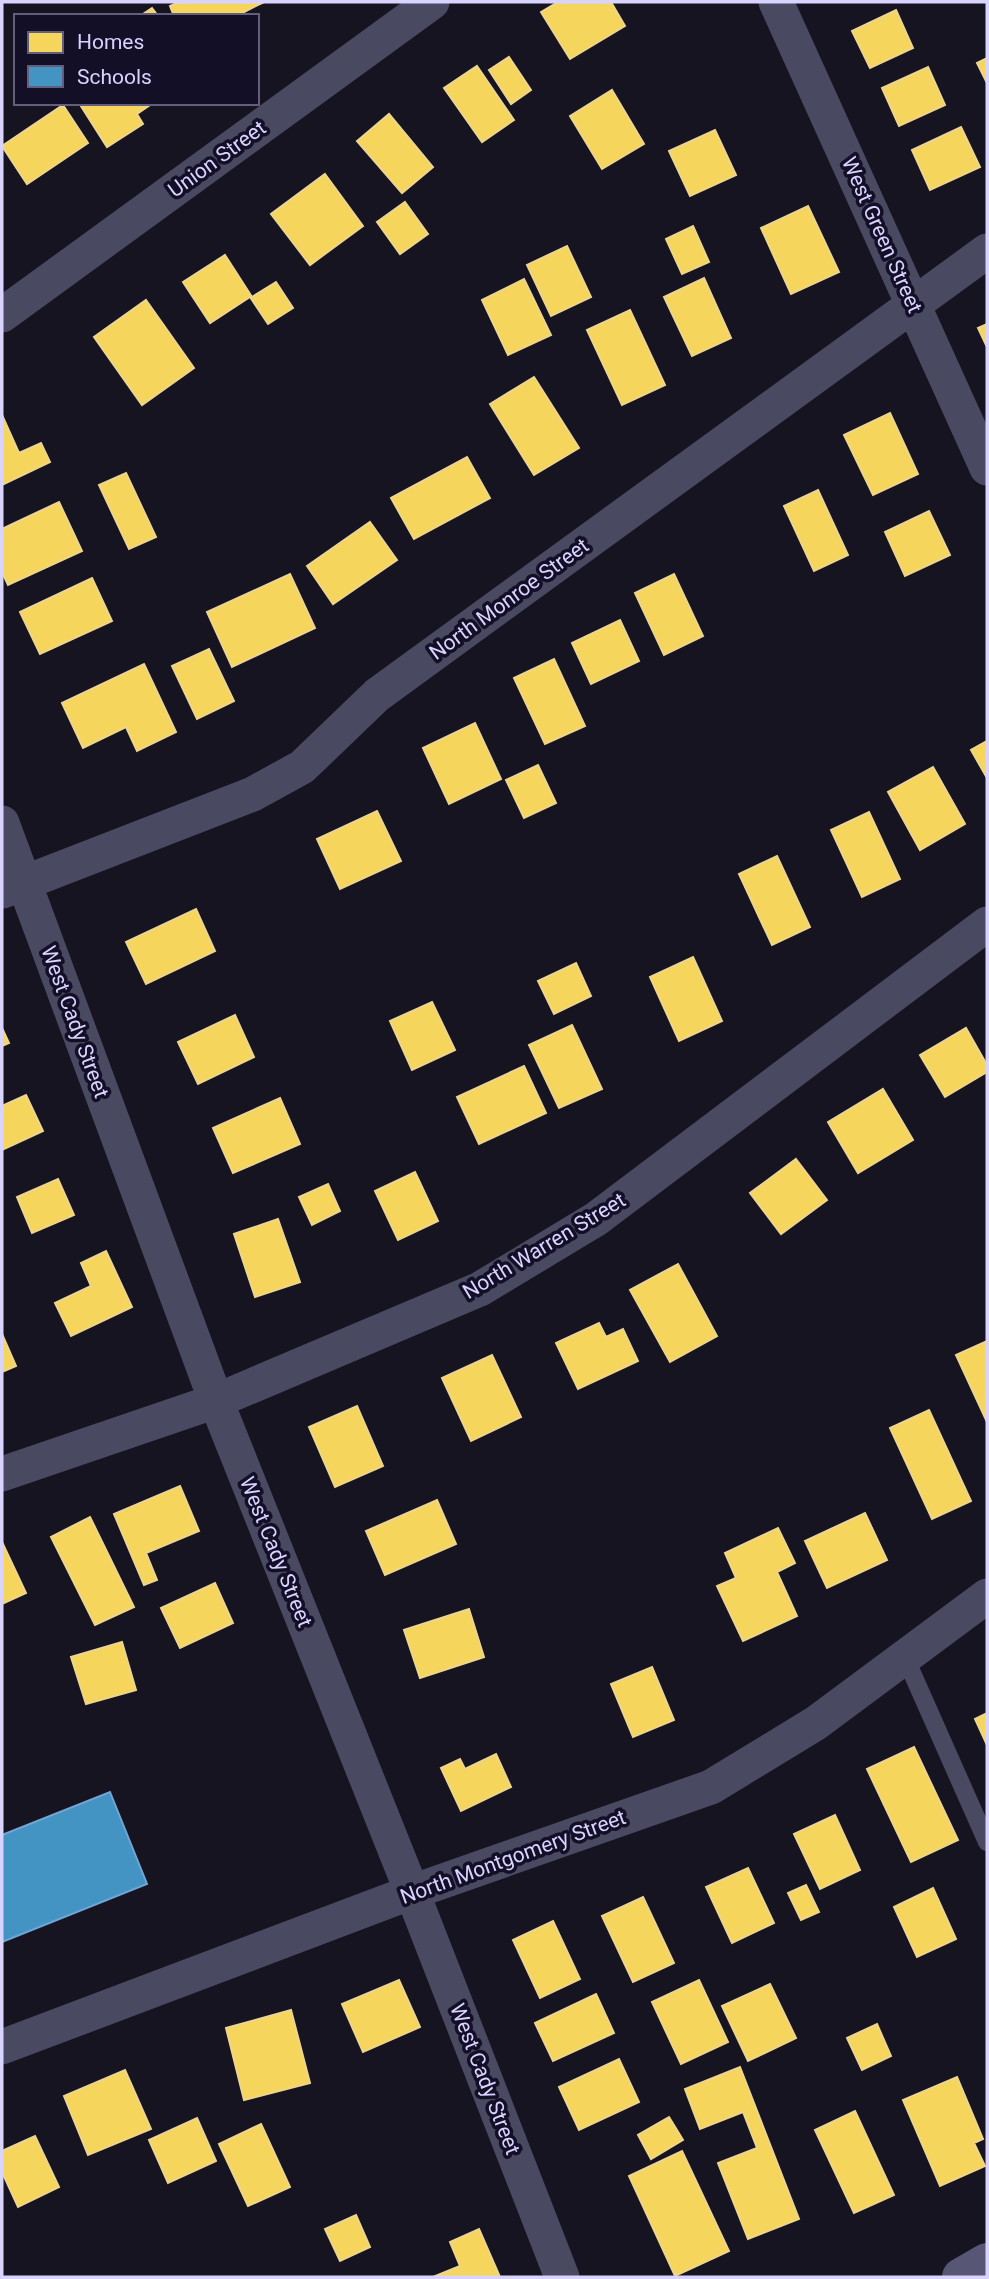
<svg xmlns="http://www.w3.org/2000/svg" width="989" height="2279" font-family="Roboto,sans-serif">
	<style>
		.homes { fill: #f6d55c; stroke: #edd58d; stroke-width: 2 }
		.schools { fill: #4393c3; stroke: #70a6d5; stroke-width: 2 }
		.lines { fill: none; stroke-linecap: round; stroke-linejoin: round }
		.lane { stroke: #4a4962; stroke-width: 18 }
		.street { stroke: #4a4962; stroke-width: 35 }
		.secondary { stroke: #575674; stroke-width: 38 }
		.labels { text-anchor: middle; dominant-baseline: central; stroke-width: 7; stroke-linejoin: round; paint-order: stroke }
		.street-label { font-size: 21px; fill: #d9d4ff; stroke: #130f26 }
	</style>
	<rect width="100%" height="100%" fill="#161421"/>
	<path class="homes" d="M179,2H264L244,12L246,16H174L170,6Z
		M558,2H611L625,26L570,59L541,12Z
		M152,8L158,16H140Z
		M896,10L913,48L870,68L852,31Z
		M509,57L531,90L511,104L489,70Z
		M987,58V83L977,63Z
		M477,66L514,120L482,142L444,88Z
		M928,67L945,105L899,126L882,88Z
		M612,90L644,144L602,169L570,116Z
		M79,103H153L137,114L143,124L107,147Z
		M63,105L88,143L27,184L2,146Z
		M389,114L433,167L402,193L357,141Z
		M961,127L980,167L930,190L912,150Z
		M715,130L736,175L690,196L669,151Z
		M325,174L363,226L310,265L271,214Z
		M405,202L428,234L400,254L377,222Z
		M808,206L839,272L791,294L761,228Z
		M693,226L709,262L682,274L666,239Z
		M567,246L591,297L551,316L527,265Z
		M225,255L252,297L276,282L293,308L268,324L250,297L210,323L183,282Z
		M704,278L731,338L692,356L664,297Z
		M524,279L551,335L508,355L482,300Z
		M146,300L194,368L142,405L94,337Z
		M630,310L665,385L622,405L587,330Z
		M987,324V347L978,328Z
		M534,377L579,448L534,475L490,404Z
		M890,413L918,474L873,495L844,435Z
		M2,415L19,453L41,443L50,462L2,485Z
		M467,457L490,498L414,539L391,498Z
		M126,473L156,537L129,549L99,485Z
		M818,490L848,555L814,571L784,506Z
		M59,502L82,551L8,585L2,572V529Z
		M929,511L950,555L905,576L885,532Z
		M370,522L397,560L333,604L307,566Z
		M290,574L315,628L232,667L207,612Z
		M674,574L703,636L664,655L635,593Z
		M92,578L112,621L40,654L20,612Z
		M620,620L639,661L591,684L572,643Z
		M209,649L234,701L197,719L172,666Z
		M554,659L585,726L545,744L514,678Z
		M144,664L176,732L137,751L126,727L83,748L62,703Z
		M475,723L501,779L449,804L423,748Z
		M987,741V778L971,750Z
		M538,765L556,803L524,818L506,780Z
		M933,767L965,824L920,850L888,792Z
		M377,811L401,861L340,889L317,839Z
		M869,812L900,879L862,897L831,830Z
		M777,856L810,927L772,945L739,874Z
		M196,909L215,951L146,984L126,942Z
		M693,957L722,1021L679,1041L650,977Z
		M576,963L591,996L554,1014L538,981Z
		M432,1002L455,1050L412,1070L390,1021Z
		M235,1015L254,1057L198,1084L178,1042Z
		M572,1025L602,1089L559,1108L529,1045Z
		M2,1028L9,1043L2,1046Z
		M966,1028L987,1065V1072L945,1097L920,1055Z
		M524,1066L546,1113L479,1144L457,1097Z
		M883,1089L913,1140L858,1173L828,1122Z
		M26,1095L43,1131L2,1150V1106Z
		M280,1098L300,1144L233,1173L213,1128Z
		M796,1159L827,1200L781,1234L750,1193Z
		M415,1172L438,1221L398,1240L375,1191Z
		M58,1179L74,1215L32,1233L17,1197Z
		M328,1184L340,1211L312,1225L299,1197Z
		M278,1219L300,1282L255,1297L234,1234Z
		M106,1251L132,1307L71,1336L55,1303L91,1286L81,1263Z
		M678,1264L717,1336L670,1362L630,1290Z
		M599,1323L606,1337L623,1329L638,1361L578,1389L556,1343Z
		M2,1334L16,1366L2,1372Z
		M987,1341V1422L956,1355Z
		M492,1355L521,1417L471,1441L442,1378Z
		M357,1406L383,1466L335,1487L309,1427Z
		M929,1410L971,1501L932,1519L890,1428Z
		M180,1486L199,1531L146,1553L157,1580L144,1585L114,1514Z
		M437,1500L456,1544L385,1575L366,1531Z
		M865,1513L887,1560L827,1588L805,1541Z
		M90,1517L134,1607L95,1625L51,1537Z
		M778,1528L795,1563L777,1572L797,1616L743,1641L717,1586L736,1578L725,1553Z
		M2,1542L26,1593L2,1604Z
		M215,1583L233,1623L180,1648L161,1608Z
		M469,1609L484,1657L420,1678L404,1630Z
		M122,1642L136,1690L86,1704L71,1657Z
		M652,1667L674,1720L633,1737L611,1684Z
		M987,1713V1745L975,1719Z
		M914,1747L958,1840L911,1862L867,1769Z
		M496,1754L511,1787L461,1811L441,1768L460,1759L465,1769Z
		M835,1815L860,1870L820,1889L794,1834Z
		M748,1868L774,1923L732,1943L706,1887Z
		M806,1885L819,1912L801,1920L788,1893Z
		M933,1888L956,1939L917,1957L894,1907Z
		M643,1897L674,1963L633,1982L602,1916Z
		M553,1921L580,1979L540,1998L513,1940Z
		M399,1980L420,2027L363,2052L342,2004Z
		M699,1980L728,2042L681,2064L652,2002Z
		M770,1984L796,2038L748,2061L722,2006Z
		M596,1994L614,2033L553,2061L535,2023Z
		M291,2010L310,2083L244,2100L226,2028Z
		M877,2024L891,2056L862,2070L847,2038Z
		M619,2059L639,2102L579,2130L559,2087Z
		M740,2067L799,2219L748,2239L718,2163L757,2148L743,2112L700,2129L685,2089Z
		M125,2070L151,2129L88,2155L64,2096Z
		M957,2077L983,2139L974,2143L985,2166L940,2186L903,2100Z
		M855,2111L894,2195L854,2213L815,2130Z
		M669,2117L683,2140L651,2159L638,2135Z
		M197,2118L216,2161L168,2183L149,2140Z
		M261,2124L290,2187L248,2206L219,2144Z
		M35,2136L59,2187L18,2207L2,2172V2151Z
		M682,2151L729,2251L675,2276L629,2176Z
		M356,2215L370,2247L340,2261L325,2229Z
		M479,2229L500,2277H433L460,2266L450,2242Z"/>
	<path class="schools" d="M110,1792L147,1884L2,1942V1835Z"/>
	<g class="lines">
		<path class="lane" d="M905,1657L987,1842"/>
		<path class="street" d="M776,2L987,468
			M2,315L432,2
			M2,823L216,1401L412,1892L562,2277
			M3,891L253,794L302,767L377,695L987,251
			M2,1474L216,1401L480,1289L596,1219L987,924
			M2,2047L412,1892L711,1787L816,1723L987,1596"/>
		<path class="secondary" d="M961,2277L987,2262"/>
	</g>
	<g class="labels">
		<g class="street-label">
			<text transform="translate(217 159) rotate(-36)">Union Street</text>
			<text transform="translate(882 235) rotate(66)">West Green Street</text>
			<text transform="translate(509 599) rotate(-36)">North Monroe Street</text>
			<text transform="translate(75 1022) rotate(70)">West Cady Street</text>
			<text transform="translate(544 1246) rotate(-31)">North Warren Street</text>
			<text transform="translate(276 1552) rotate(68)">West Cady Street</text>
			<text transform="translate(513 1857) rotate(-20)">North Montgomery Street</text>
			<text transform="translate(485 2079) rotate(69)">West Cady Street</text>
		</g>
	</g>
	<rect width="989" height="2279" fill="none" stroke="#d9d4ff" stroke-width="7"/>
	<rect x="14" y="14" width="245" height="91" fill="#130f26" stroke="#625e7d" stroke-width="2"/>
	<rect x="28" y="32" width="35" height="21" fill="#f6d55c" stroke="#625e7d" stroke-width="2"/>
	<text x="77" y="49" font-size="21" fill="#d9d4ff">Homes</text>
	<rect x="28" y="66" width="35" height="21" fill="#4393c3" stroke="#625e7d" stroke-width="2"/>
	<text x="77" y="84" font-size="21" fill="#d9d4ff">Schools</text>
</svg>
